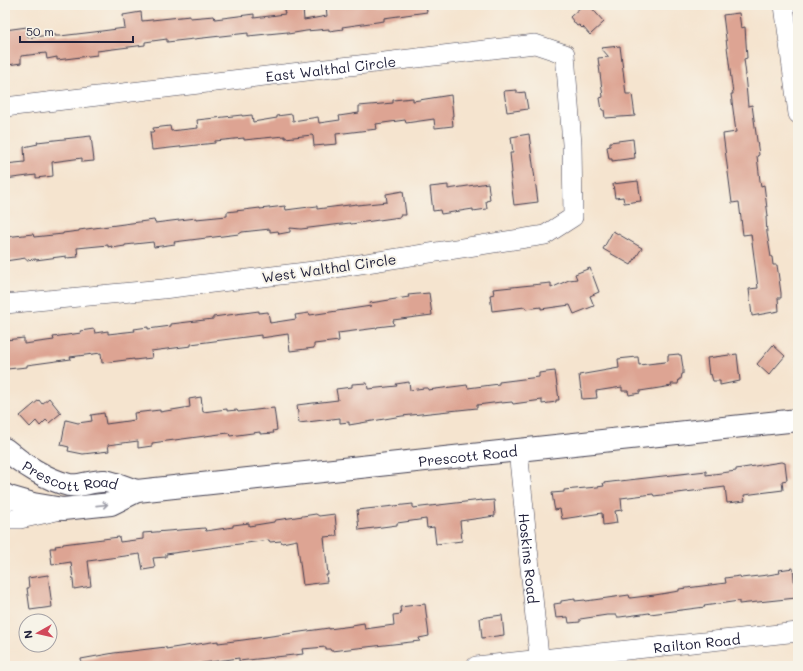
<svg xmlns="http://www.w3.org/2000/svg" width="803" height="671" font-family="Mali,sans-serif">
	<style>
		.building { fill: #dda493 }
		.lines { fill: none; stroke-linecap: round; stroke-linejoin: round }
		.minor-casing { stroke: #423f51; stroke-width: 20 }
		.major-casing { stroke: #423f51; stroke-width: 24 }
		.minor { stroke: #fff; stroke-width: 19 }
		.major { stroke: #fff; stroke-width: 22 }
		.oneway { stroke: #9c9ca7 }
		.labels { text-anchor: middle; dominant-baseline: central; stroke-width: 4; stroke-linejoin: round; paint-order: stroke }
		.street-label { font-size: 14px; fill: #22223b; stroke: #f7f3e8 }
	</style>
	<rect width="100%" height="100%" fill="#f7f3e8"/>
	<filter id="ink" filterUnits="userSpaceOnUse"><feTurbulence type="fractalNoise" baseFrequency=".025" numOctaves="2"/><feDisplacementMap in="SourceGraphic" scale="8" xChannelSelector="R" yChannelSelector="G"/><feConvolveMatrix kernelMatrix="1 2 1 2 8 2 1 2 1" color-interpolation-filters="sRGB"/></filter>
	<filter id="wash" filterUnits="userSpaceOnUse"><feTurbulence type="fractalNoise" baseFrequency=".012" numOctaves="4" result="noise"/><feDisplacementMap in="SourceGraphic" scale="16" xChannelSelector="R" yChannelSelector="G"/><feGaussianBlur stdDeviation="0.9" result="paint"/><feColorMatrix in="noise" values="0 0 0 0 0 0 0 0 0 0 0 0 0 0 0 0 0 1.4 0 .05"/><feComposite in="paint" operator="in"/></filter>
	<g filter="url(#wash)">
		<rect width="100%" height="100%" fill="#f5e4cf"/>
		<g id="blocks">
			<path class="building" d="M326,5H426L427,12L384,18V21L342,27L343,29L329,31V29L306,31L288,34V32L277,33L248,36V33L167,42V39L145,42V45L97,51V55L57,60V57L47,59L46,53L21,56V63L8,65L5,44V30L27,27L28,38L55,34V36H60L94,32L125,28L123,15L141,12L142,21L190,16V18L214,16L215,19L254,14V18L285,14L284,10L303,8L304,20L327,16Z
				M583,5H589L604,22L590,35L583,27L582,28L579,25L577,26L570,17Z
				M739,13L741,28L745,27L747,58L744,59L746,75H745L748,106L752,105L759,155L757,156L760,181L761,186L764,185L768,216L766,217L767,233L771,257H772L773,265H777L781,293V298H778L779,311L752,316L749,289L758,288L751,234L743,235L739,202L732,203L723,134L736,132L731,94H733L723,15Z
				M620,46L626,94H632L635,116L605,118L604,110H602L600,98L603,97L598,58L609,57L601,48Z
				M517,90V93L525,92L528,109L507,112L504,91Z
				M451,95L453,116H452L453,126L435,128L434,119L406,123L405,120L376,124L377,129L336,134L337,144L314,146L313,136L312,135L285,138V136L274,137L244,140V138L215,141V143L152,150L150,132H154L153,128L170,126L171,131L198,128L197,120L242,115V116L252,115L253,122L277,118V116L292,114L293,121L318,117L319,123L340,120L339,116L359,113V106L393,103V100L413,98V101Z
				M529,134L538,202L514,205L510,173H512L510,153H513L511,137Z
				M91,136L94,161L82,162V158L52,162L53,176L36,178V175L5,179V164L25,162L24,147L38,144L37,142Z
				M633,139L635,158L612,161V159H609L607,147L610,146V142Z
				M638,181L641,201L624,203L623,197L615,198L613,184Z
				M488,183L490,200L486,201L487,209L473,211V209L441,214L440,210L433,211L430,187L448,185V189Z
				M403,191L406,215H400V217L351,224L350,223L301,229L290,228V232L279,234L278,231L270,232V229L242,232L239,234L174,242L175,244L154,247L153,242L125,245V246L112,248V246L108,247V245L77,248L78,257L66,258V256L36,260V259L26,260V258L5,261V237L33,234L34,237L63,234V233L79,231V230L154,220L155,223L196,218V219L227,216V212L260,208V209L285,206L286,210L317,206V209L357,204V205L387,202L386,194Z
				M613,231L642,248L631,265L603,249Z
				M590,268L599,292L590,296L594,306L574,314L570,305L541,309V307L526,309L525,307L492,311L490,295L494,294L493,289L551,283V288L569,280L577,279L575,274Z
				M429,293L432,315L393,320L394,325L377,327V328L338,333L339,341L314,344V348L290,351L288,334L261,338V335L191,344V346L151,351L152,358L134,360V359L102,363L101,353L70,357L71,359L27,365V367L7,369L5,340L24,338V344L54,340L53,337L81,333L80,331L94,329L95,333L108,331V334L135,331L134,329L148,327V329L171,326V324L213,319V317L259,311V313L268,312L270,323L296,319L295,315L309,313L310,315L371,306L370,303L409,297L408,295Z
				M773,345L785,356L769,375L757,364Z
				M679,354V355H681L683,368V374H682L681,379H679L678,384H671L672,386L640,391V393L629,395L628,391H622V387L596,391L597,398L582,399L579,375L619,368L618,359L637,357H638L639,365L665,362L668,361V355Z
				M737,354L740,381L720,385V381H713L711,374L709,375L707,358Z
				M555,371L559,400H556V402L542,404V400L513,404L512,402L501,403V402L477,405V408L402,416L349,425V422L340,423V418L299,423L297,405L338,400L336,389L352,387V384L367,383L368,389L397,386L396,384L409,382L410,390L424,388H428V390L467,385L468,388L499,384V382L539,377V373Z
				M201,397L203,412L227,409V411L237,410L238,412L274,408L277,430L273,431L274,433L260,434V432L230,436L229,433L220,434L152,443V446L138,448V441L108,445L109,451L83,454L68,451L69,447L61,445L66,420L78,423L92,421L91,415L104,413L106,424L135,420L134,413L160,410V412L190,407L189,399Z
				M49,398L61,413L49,423L46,420L40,426L36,421L30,427L20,416L39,400L42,404Z
				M781,462L785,463L787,480L782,481L783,490L744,495L745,501L727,503L725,487L654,496L653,494L621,498L622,510L615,511L617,523L603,525L602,513L562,519L560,509L555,510L554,506L552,493L564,492V490L597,487L604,486L603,483L706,471V475L736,471V469Z
				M482,500V501L494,500L495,516L460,521L462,541L436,544L434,527L427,528L426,519L397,523V525L359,530L357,510L413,504V508Z
				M316,514L319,516L335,514L337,536L324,537L328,575H326L327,582L303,585L297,540L282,543L281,541L270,542L269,540L166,554V557L153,558L155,568L143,570L140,554L88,561L91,586L74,589L71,562L52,565L50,548H56L55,546L63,545V544L119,537L120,542L143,539V533L205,528L206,531L233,527V525L249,523V526L274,522V521L276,520Z
				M793,568L796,598L739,604V601L704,606L705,607L650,614L649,613L642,614L620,617H617V615H607L580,619V622L569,623L568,617L556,618L554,604L561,603V601L575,599V601L585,600L586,601L629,595L630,598L655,595L679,591V589L726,583L725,578L740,576L741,578L768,575L780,573L779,570Z
				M48,575L52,607L30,610L27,588H29L28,578Z
				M425,604L429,636L419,638L420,641L331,651L330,649H326V647L302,649L303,654L239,661V658L182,666H82L81,659L114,653L166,647V649L218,641V643L243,640L329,628V629L352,626V625L364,623L365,629L394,625L393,615L401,614L400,607Z
				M502,615L504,635L482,638L480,618Z"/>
		</g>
	</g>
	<g filter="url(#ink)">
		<use href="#blocks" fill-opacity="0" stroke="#423f51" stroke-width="1"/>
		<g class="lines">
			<g class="minor-casing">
				<g id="minor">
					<path d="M784,5L798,114"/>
					<path id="s1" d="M5,107L535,44L565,54L572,144L573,217L545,235L322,270L163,289L5,304"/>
					<path id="s2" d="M518,450L540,666"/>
					<path d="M5,519H20L61,510"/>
					<path id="s3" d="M476,666L798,632"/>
				</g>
			</g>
			<g class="major-casing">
				<g id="major">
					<path id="s4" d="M5,449C21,463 47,480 69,485C80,487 93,480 105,481C116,483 127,488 137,491"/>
					<path id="s5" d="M5,495L9,497L33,504L63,509L111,504L137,491L798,420"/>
				</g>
			</g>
			<use href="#minor" class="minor"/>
			<use href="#major" class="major"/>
		</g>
		<defs><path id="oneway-shaft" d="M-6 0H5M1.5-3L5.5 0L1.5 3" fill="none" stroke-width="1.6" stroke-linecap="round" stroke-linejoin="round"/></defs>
		<use class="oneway" href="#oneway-shaft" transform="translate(102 505) rotate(-6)"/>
	</g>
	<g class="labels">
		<g class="street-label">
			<text stroke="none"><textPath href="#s1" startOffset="328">East Walthal Circle</textPath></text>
			<text transform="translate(329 268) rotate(-8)">West Walthal Circle</text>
			<text stroke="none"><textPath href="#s5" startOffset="470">Prescott Road</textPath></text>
			<text stroke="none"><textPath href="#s4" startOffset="74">Prescott Road</textPath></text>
			<text stroke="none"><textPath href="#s2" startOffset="109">Hoskins Road</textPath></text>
			<text stroke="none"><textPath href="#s3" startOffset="222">Railton Road</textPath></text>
		</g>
	</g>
	<rect width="803" height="671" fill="none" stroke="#f7f3e8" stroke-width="20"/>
	<g transform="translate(38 633) rotate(262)"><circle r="19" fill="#f7f3e8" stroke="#a29fa3"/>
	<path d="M0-3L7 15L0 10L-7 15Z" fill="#d1495b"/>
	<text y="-6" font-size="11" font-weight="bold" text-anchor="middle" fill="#22223b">N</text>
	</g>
	<path d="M20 36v6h113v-6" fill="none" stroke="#22223b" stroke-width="2"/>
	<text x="26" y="36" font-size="12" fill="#22223b" stroke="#f7f3e8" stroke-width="3" paint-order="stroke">50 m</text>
</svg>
